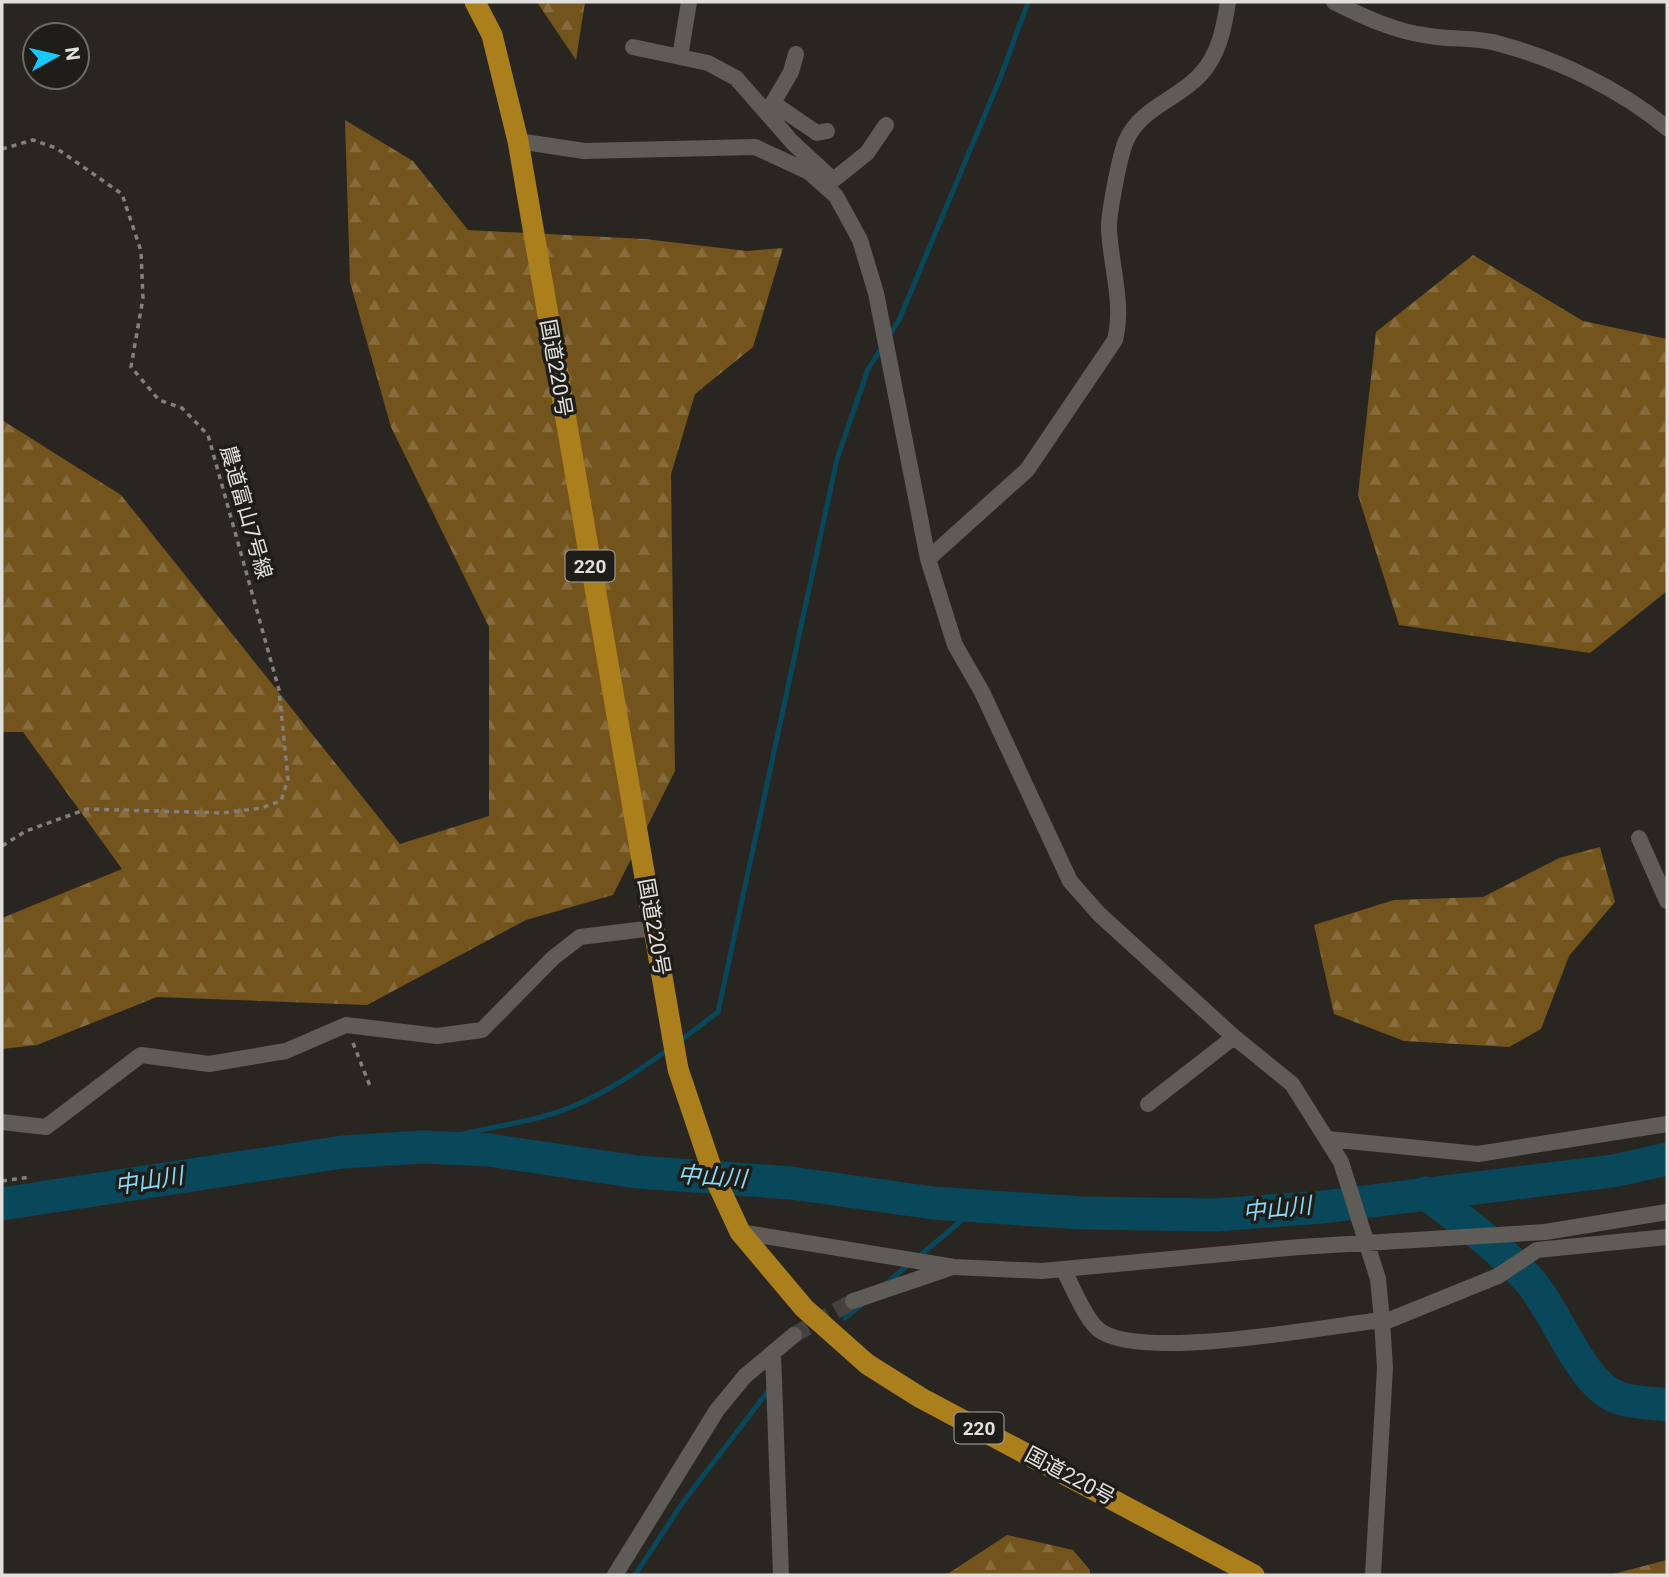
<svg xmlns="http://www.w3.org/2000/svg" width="1669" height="1577" font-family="Roboto,'Noto Sans JP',sans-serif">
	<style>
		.forest { fill: url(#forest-firs) }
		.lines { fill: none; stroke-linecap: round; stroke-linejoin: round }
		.stream { stroke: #09475a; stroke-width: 5 }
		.river { stroke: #09475a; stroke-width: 33 }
		.minor-tunnel { stroke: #45423d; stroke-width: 16; stroke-dasharray: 16 8; stroke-linecap: butt }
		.path { stroke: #83807c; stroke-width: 3.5; stroke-dasharray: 5 5; stroke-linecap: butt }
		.minor { stroke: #5f5b56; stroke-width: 16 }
		.trunk { stroke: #ab7f1c; stroke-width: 21 }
		.labels { text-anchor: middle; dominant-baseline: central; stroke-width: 7; stroke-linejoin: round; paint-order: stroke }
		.shield { fill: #1f1d18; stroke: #a8a6a2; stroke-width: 2 }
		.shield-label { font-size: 19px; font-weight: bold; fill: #e2e0dd }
		.street-label { font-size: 21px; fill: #e2e0dd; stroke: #1f1d18 }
		.water-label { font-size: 23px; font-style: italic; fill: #8adaf9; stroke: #1f1d18 }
	</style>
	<defs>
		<pattern id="forest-firs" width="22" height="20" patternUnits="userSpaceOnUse" patternTransform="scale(1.75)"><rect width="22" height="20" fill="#73541c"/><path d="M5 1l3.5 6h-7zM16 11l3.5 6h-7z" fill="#876c3d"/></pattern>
	</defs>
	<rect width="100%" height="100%" fill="#292621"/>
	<path class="forest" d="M537,2H585L576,60Z
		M345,120L413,161L468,230L645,239L747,251L783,248L753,347L695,394L671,474L675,771L613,895L526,920L367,1005L157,997L37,1045L2,1049V918L122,869L23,732H2V420L121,495L400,844L489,816V627L391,427L350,282Z
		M1473,255L1583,321L1667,339V591L1590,653L1399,625L1358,495L1376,332Z
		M1600,847L1615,902L1569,956L1541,1029L1509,1047L1404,1041L1334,1014L1314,925L1394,900L1483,897L1559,858Z
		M1007,1535L1073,1550L1090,1570V1575H946Z
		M1667,1560V1575H1612L1613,1574Z"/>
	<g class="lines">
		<path class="stream" d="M888,338L899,320L1001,76L1028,2
			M680,1041L718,1012L837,459L868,369L883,346
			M423,1147C460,1131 499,1128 537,1118C585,1107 631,1077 670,1048
			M917,1258L979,1206
			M887,1283L909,1264
			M845,1318L861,1305
			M635,1575L683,1502L769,1390"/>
		<path class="river" d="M1425,1193C1461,1220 1498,1246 1528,1279C1556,1309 1580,1385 1619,1398C1634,1403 1652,1403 1667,1405
			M2,1204L343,1152L423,1147L489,1150L638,1172L791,1183L933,1203L1081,1213L1216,1215L1323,1207L1613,1171L1667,1159"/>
		<path class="minor-tunnel" d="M794,1335L853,1301"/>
		<path class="path" d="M2,149L33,140L56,148L122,194L141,251L143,298L131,367L159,400L182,408L208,435L279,690L288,779L281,801L261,808L223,813L87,809L26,831L2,846
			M353,1043L370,1086
			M2,1181L30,1177"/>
		<path class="minor" d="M1334,2C1364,17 1396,32 1430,36C1453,40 1478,37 1500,44C1559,60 1620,89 1667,128
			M633,47L708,63L736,78L793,143L831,178
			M680,57L689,2
			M773,103L817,133L827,131
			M767,113L791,72L796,54
			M518,141L584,151L755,147L809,172L836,196L860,240L876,293L928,559L955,645L982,692L1070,881L1099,914L1234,1037L1292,1084L1341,1162L1378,1279L1382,1320L1385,1368L1373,1575
			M827,185L867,153L886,125
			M928,559L1027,470L1115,340C1124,303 1111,267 1109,230C1108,216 1120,154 1126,141C1140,108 1177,100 1200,75C1219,55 1224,28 1228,2
			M1639,838L1667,901
			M1148,1104L1234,1037
			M2,1122L46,1127L141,1055L209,1064L286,1051L346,1025L437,1036L482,1030L553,958L580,937L654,928
			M1328,1139L1478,1154L1667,1124
			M740,1232L954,1267L1042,1271L1299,1247L1545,1232L1667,1212
			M1063,1269C1072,1285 1087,1324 1102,1332C1149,1360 1322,1327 1382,1320
			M853,1301L950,1268
			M1382,1323L1498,1276L1537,1250L1667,1237
			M773,1353L781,1575
			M615,1575L717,1410L745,1376L794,1335"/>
		<path class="trunk" d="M475,2L492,35L518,141L678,1069L714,1176L740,1232L804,1308L867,1364L921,1398L1254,1575"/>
	</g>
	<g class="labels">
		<g class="shield">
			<rect x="565.5" y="550.5" width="49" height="31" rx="5"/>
			<rect x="954.5" y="1412.5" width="49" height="31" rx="5"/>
		</g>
		<g class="shield-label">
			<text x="590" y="566">220</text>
			<text x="979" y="1428">220</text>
		</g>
		<g class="street-label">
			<text transform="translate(556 368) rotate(80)">国道220号</text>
			<text transform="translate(246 512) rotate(74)">農道富山7号線</text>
			<text transform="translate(654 927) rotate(80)">国道220号</text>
			<text transform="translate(1070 1476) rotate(28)">国道220号</text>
		</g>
		<g class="water-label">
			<text transform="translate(712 1177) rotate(4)">中山川</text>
			<text transform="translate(149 1181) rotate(-9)">中山川</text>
			<text transform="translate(1277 1209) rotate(-6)">中山川</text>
		</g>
	</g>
	<rect width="1669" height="1577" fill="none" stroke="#e2e0dd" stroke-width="7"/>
	<g transform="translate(56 56) rotate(82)"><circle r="33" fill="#1f1d18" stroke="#6d6b67" stroke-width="2"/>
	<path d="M0-5L12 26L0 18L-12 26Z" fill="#18cafc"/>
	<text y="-10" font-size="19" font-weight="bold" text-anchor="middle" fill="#e2e0dd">N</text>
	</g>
</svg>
